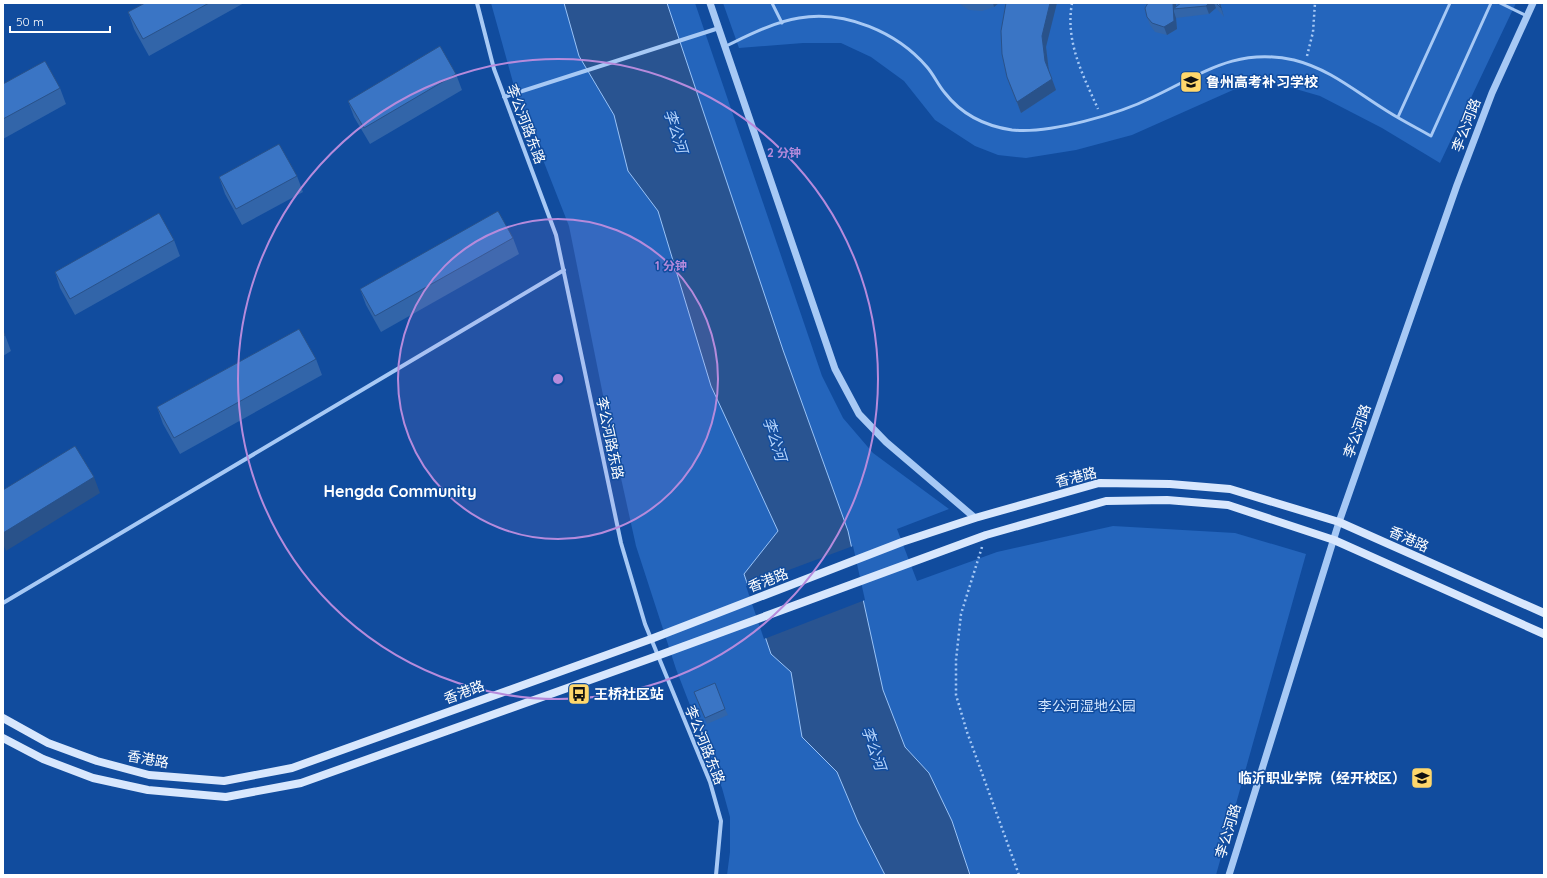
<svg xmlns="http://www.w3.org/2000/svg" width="1547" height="878" font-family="Quicksand,'Noto Sans SC',sans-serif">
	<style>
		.green { fill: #2465bc }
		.water { fill: #295491; stroke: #99c3f8 }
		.pier { fill: #114c9e }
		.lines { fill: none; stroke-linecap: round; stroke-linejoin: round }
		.path { stroke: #a7c9f5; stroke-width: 2.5; stroke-dasharray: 2 3; stroke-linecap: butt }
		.service { stroke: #a7c9f5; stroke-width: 3 }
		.minor { stroke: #a7c9f5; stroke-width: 4 }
		.tertiary { stroke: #a7c9f5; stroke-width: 7 }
		.secondary { stroke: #d8e7fd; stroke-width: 8 }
		.wall { fill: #3265a9 }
		.shaded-wall { fill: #29528a }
		.building { fill: #3a75c5; stroke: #29528a }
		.ring { fill: none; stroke: #b68bdc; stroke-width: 2 }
		.labels { text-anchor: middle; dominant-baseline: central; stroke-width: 3; stroke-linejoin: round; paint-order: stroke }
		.poi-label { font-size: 14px; font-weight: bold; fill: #fff; stroke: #114c9e; text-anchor: start }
		.street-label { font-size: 14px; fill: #fff; stroke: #114c9e }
		.park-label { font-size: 14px; fill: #d0e4fe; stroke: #114c9e }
		.water-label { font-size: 15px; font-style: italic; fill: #b4d3fb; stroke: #114c9e }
		.quarter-label { font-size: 16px; font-weight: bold; fill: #fff; stroke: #114c9e }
		.centre { fill: #b68bdc; stroke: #114c9e; stroke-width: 2 }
		.ring-label { font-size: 12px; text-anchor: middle; font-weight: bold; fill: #b68bdc; stroke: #114c9e; stroke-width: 3; stroke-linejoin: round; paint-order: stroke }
	</style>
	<rect width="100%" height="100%" fill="#114c9e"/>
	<path class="green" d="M491,3H695L822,376L843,418L873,453L949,509L897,529L917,581L997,552L1113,526L1235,533L1306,554L1216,875H727L730,852V817L722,788L676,669L636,546L606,410L569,226L514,86Z
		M723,3H1516L1440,163L1382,128L1320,96L1275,83L1233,90L1132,135L1076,150L1026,158L998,155L975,146L935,120L904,81L871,57L841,43H803L739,48Z"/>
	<path class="water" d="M564,3H667L783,350L848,531L883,690L905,747L929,773L952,821L970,875H885L858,822L837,772L802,737L791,672L771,654L744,574L778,531L711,386L658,211L628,171L614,115L579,56Z"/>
	<path class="pier" d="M853,546L865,600L764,639L746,586Z"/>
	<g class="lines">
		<path class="path" d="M1072,3C1065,42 1083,75 1098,109
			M1307,56L1313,32L1315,3
			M982,547L961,614L956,660V695L967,732L1019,875"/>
		<path class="service" d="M772,3L782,23
			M1500,3L1527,16
			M726,46C749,35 774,22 799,18C845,10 897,32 927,67C934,75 938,85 945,93C962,115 985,126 1012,130C1050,134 1119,114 1153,97C1202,74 1236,47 1294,60C1330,69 1356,92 1387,111C1401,120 1417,128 1431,136L1491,3
			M1398,117L1450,3"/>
		<path class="minor" d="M477,3L494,69L556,235L621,543L645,624L710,782L721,821L716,875
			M504,97L719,28
			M3,603L564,270"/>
		<path class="tertiary" d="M710,3L835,369L859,414L886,442L975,518
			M1229,875L1339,522L1457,185L1492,93L1533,3"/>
		<path class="secondary" d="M3,718L48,743L97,761L149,775L224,781L292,768L651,639L902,542L975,518L1099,483L1170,484L1230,489L1339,522L1544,613
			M3,738L43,759L93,778L148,790L226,797L301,783L657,656L986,535L1106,501L1167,500L1228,505L1334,540L1544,634"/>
	</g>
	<path class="wall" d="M145,3H244L149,56L134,29L128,12Z
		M958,3H999L994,7L982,11L969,10Z
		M1148,3H1176V7L1181,3H1220L1224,17L1216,8L1209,14L1176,18L1177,29L1167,35L1155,32L1150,25L1147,17Z
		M1046,47L1049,72L1056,90L1021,113L1011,89L1007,77Z
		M456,74L462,90L370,144L354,117L348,101Z
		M3,84L60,88L66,104L3,139Z
		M297,176L303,192L242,225L225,194L219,177Z
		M513,238L519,254L381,332L366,305L360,289Z
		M174,240L180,256L75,315L60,288L55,272Z
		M3,331L5,335L11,351L3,356Z
		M316,359L322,375L180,454L163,424L157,407Z
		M696,698L725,709L728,715L707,724Z"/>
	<path class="shaded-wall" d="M993,3H999L994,7Z
		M1050,3H1057L1046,47L1049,72L1045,61L1042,36Z
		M1173,3H1176V9H1173L1176,18L1177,29L1167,35L1164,27Z
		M1209,3H1214L1216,8L1209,14L1206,6Z
		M1219,3H1220L1224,17L1221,8Z
		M1052,79L1056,90L1021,113L1017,102Z
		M94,477L100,493L6,551L3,544V533Z"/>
	<path class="building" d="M145,3H209L143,39L128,12Z
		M1006,3H1050L1042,36L1045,61L1052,79L1017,102L1007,77L1002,54L1001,31Z
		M1148,3H1173L1174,21L1164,27L1152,23L1147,17L1145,8Z
		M1181,3H1209L1206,6L1173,9Z
		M1216,3H1219L1221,8Z
		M440,46L456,74L364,128L348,101Z
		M45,61L60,88L3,119V84Z
		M279,144L297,176L236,209L219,177Z
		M498,211L513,238L375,316L360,289Z
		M159,213L174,240L70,299L55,272Z
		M299,329L316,359L174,438L157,407Z
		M3,331L5,335L3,336Z
		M75,446L94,477L3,533V490Z
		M715,683L725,709L705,718L694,692Z"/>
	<circle cx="558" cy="379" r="160" fill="#b68bdc" fill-opacity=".12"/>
	<g class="ring">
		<circle cx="558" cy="379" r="160"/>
		<circle cx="558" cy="379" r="320"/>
	</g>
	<defs>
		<g id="school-square" transform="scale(1.15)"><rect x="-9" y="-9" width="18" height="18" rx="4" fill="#ffd76b" stroke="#114c9e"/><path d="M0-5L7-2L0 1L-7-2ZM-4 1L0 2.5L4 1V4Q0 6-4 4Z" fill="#111"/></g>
		<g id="bus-square" transform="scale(1.15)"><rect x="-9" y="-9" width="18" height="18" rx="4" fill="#ffd76b" stroke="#114c9e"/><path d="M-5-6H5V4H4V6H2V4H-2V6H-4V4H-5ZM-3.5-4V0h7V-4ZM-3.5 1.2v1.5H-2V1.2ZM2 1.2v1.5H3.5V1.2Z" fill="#111"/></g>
	</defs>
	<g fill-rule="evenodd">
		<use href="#school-square" x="1191" y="82"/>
		<use href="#bus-square" x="579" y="694"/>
		<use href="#school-square" x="1422" y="778"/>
	</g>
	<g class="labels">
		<g class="poi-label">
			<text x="1206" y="82">鲁州高考补习学校</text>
			<text x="594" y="694">王桥社区站</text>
			<text x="1406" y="778" text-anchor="end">临沂职业学院（经开校区）</text>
		</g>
		<g class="street-label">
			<text transform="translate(526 124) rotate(69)">李公河路东路</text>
			<text transform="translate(1466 125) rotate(-69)">李公河路</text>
			<text transform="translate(1357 431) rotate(-71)">李公河路</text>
			<text transform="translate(610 438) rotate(78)">李公河路东路</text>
			<text transform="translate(1076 477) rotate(-14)">香港路</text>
			<text transform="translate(1409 539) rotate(24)">香港路</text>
			<text transform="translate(768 580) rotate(-21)">香港路</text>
			<text transform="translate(464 692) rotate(-20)">香港路</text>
			<text transform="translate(705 745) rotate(68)">李公河路东路</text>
			<text transform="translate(148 759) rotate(10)">香港路</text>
			<text transform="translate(1228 831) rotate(-73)">李公河路</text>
		</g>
		<g class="park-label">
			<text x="1087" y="706">李公河湿地公园</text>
		</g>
		<g class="water-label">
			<text transform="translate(676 131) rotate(72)">李公河</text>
			<text transform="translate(775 439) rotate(72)">李公河</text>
			<text transform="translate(874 748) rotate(71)">李公河</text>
		</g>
		<g class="quarter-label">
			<text x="400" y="491">Hengda Community</text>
		</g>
	</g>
	<circle cx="558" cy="379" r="6" class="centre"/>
	<g class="ring-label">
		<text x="784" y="157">2 分钟</text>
		<text x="671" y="270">1 分钟</text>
	</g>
	<rect width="1547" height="878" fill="none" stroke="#ffffff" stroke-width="8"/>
	<path d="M10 26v6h100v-6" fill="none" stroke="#ffffff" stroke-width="2"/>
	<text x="16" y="26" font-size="12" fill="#ffffff" stroke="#114c9e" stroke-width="3" paint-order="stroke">50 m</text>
</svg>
